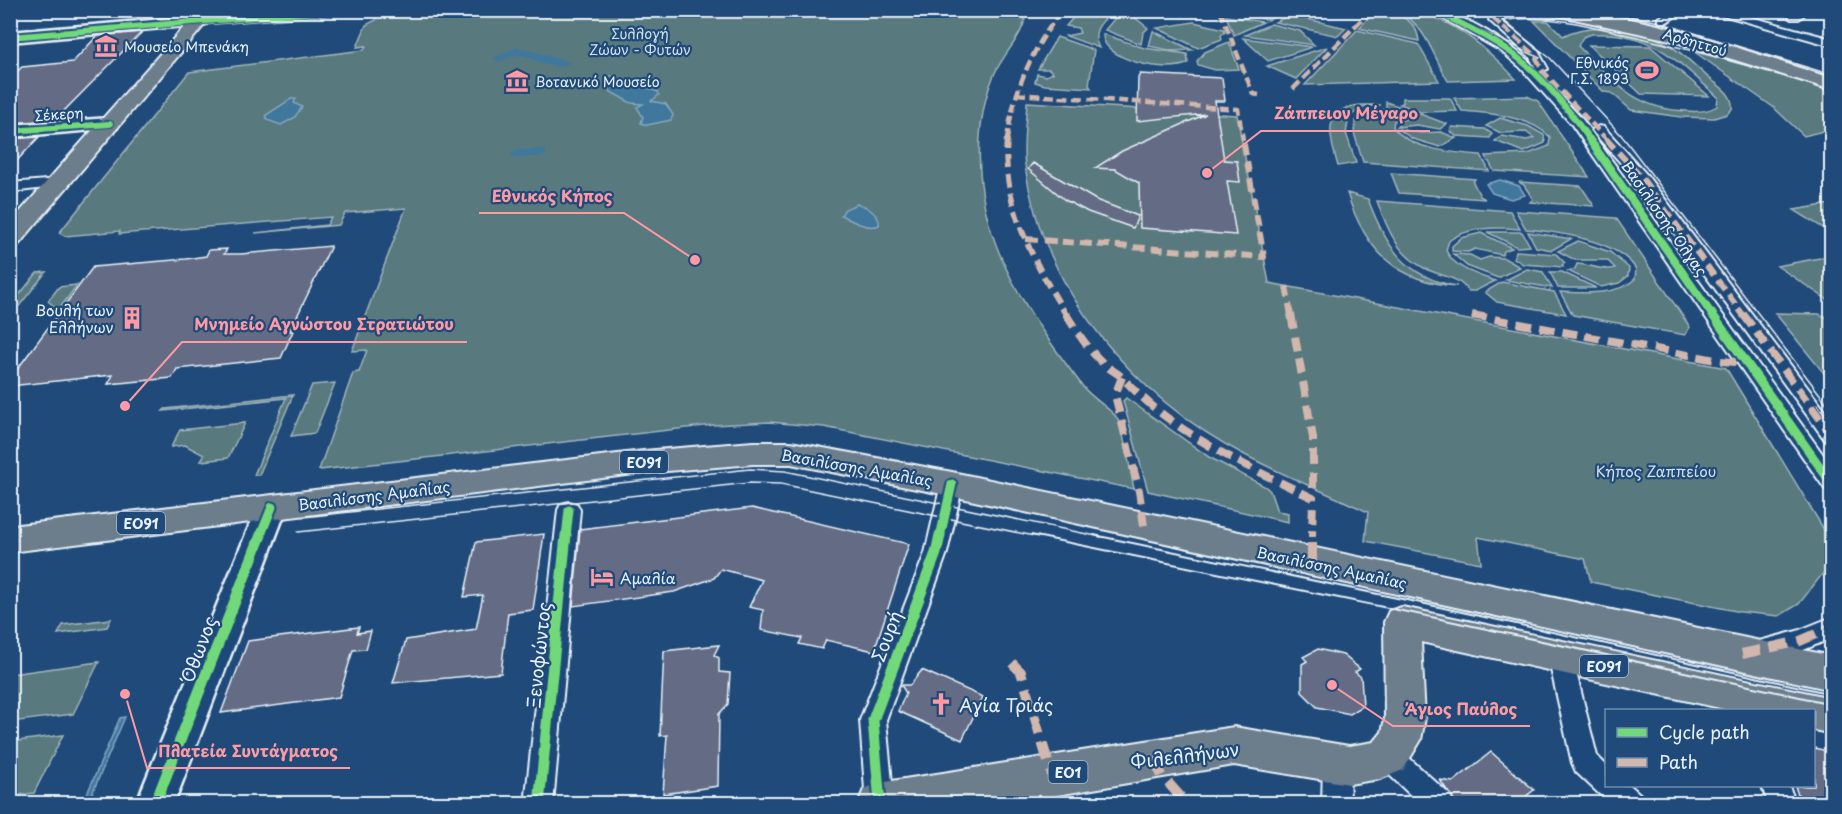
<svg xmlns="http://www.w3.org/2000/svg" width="1842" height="814" font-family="'Playpen Sans',sans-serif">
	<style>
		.green { fill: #58797e; stroke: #a0b5bb; stroke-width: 1.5; fill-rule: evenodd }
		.water { fill: #40779c; stroke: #83a8c1; stroke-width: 1.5 }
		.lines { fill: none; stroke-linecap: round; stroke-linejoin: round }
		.canal { fill: #40779c; fill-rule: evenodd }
		.building { fill: #636c84; stroke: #e8f1f8; stroke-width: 1.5 }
		.street-casing { stroke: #e8f1f8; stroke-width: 4 }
		.secondary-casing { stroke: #e8f1f8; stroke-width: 5 }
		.primary-casing { stroke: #e8f1f8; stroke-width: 4 }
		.street { fill: #1f4a7a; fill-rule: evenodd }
		.secondary { fill: #1f4a7a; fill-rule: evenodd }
		.primary { fill: #6c7d8b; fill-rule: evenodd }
		.tram-far1 { stroke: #e8f1f8; stroke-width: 1.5 }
		.tram { stroke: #e8f1f8; stroke-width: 2 }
		.quiet-far3 { stroke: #d1b7ad; stroke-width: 4.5; stroke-dasharray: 10 4.5; stroke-linecap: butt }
		.quiet-far2 { stroke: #d1b7ad; stroke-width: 6; stroke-dasharray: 12 6; stroke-linecap: butt }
		.quiet-far1 { stroke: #d1b7ad; stroke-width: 8; stroke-dasharray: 15 8; stroke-linecap: butt }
		.quiet { stroke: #d1b7ad; stroke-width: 10; stroke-dasharray: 19 10; stroke-linecap: butt }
		.cycleway-far3-casing { stroke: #1f4a7a; stroke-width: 8 }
		.cycleway-far2-casing { stroke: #1f4a7a; stroke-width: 10 }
		.cycleway-far1-casing { stroke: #1f4a7a; stroke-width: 13 }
		.cycleway-casing { stroke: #1f4a7a; stroke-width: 15 }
		.cycleway-far3 { stroke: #71d979; stroke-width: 6 }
		.cycleway-far2 { stroke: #71d979; stroke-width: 8 }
		.cycleway-far1 { stroke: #71d979; stroke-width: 9 }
		.cycleway { stroke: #71d979; stroke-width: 11 }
		.labels { text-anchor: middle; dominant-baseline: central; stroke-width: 4.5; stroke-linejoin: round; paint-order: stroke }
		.far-park-label { font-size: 14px; fill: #d2dfe6; stroke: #1f4a7a }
		.far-street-label { font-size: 14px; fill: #e8f1f8; stroke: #1f4a7a }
		.far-poi-label { font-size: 14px; fill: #e8f1f8; stroke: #1f4a7a; text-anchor: start }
		.shield { fill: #1f4a7a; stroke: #acbfd2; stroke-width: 1.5 }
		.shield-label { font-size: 14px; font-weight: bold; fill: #e8f1f8 }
		.street-label { font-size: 15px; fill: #e8f1f8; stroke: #1f4a7a }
		.poi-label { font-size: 15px; fill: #e8f1f8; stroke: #1f4a7a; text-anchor: end }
		.park-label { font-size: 15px; fill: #d2dfe6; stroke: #1f4a7a }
		.near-street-label { font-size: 18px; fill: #e8f1f8; stroke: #1f4a7a }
		.near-poi-label { font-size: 18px; fill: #e8f1f8; stroke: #1f4a7a; text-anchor: start }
		.leader { fill: none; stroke: #ff9aa2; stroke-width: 2 }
		.callout-dot { fill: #ff9aa2; stroke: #1f4a7a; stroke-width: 2 }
		.callout-label { font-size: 16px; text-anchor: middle; font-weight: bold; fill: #ff9aa2; stroke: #1f4a7a; stroke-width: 4.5; stroke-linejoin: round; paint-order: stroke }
	</style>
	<rect width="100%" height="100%" fill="#1f4a7a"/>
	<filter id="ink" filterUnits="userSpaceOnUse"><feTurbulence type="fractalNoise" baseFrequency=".0167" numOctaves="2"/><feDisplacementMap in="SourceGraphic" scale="12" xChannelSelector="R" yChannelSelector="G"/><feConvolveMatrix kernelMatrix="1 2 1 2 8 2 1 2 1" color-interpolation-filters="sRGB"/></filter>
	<g filter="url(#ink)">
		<path class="green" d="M415,10L1026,11C1026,34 1003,53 994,75C980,107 977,148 981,183C989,261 1038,327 1084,388C1091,397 1114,412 1117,418C1125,433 1130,471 1134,489L824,427L769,422L713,425L319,470L353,373L359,372L367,350L352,351L406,208L345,213L339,225L255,233L327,225L331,217L119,234L120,231L65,236L59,233L189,72L364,50L366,46L357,47L366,25L376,20L380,13Z
			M1269,10L1283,13L1268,20L1223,11Z
			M1376,10C1394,10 1417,19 1419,41L1359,28Z
			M1079,11L1111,14C1099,23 1091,33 1099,48L1066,36L1080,33L1078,28L1066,26Z
			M1399,11C1444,10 1486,47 1516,79L1448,81C1432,53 1426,27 1399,11Z
			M1128,12L1148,28L1143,33L1141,44L1105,30L1115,18Z
			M1290,15L1346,28L1338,36L1275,22Z
			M1226,16L1263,22L1234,35Z
			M1534,21H1548L1563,36C1592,21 1638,28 1666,43C1682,52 1695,66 1709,78C1719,86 1734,94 1732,109L1727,114L1714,118L1681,117L1631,110L1612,93L1604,92ZM1592,34C1652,30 1677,61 1718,97L1717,106C1708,112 1697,112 1686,111C1633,109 1613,80 1578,46L1583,37Z
			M1194,22L1224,29L1225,32L1221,35L1222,39L1198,48L1157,28Z
			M1271,24L1300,31L1314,45L1245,35Z
			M1357,30L1418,44L1439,81L1305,85Z
			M1153,31L1192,50L1174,51L1149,46Z
			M1103,34L1144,48L1187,54L1188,63C1170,74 1101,61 1103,34Z
			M1057,37L1094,50L1089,85L1091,88L1045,85L1035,82L1037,74L1046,76L1053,73L1049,69H1038Z
			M1243,38L1312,47L1268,61Z
			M1676,39L1831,92V129L1804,136L1773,107Z
			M1229,42L1239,69L1215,70L1198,65L1197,61L1205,52Z
			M1589,45L1650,46L1709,96L1641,94Z
			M1327,47L1296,79L1267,66L1270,65Z
			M1527,96L1538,101L1589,177L1494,171L1486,156L1528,154L1549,146L1550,137C1530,116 1489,113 1462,111L1454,98Z
			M1403,98H1450L1457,111L1420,112L1400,104L1403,103Z
			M1027,102L1237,115L1269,283L1726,368L1831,541V563L1799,604L1779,616L1741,612L1591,582L1585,559L1478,537L1481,563L1365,541L1368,512C1327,493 1285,476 1245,455C1135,398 1042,290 1025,165C1022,146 1026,122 1027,102Z
			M1386,102L1416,112L1394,121L1393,127C1410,150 1455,153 1481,155L1489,171L1363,162L1354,133L1355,122L1364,113L1386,109Z
			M1363,105C1369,105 1375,105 1381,105L1363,107L1349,117L1346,133L1356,163L1338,166C1329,135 1321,107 1363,105Z
			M1420,114L1447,124L1440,129L1417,125L1397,127L1402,120Z
			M1500,118L1528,126L1544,135L1545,143L1524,152L1495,141L1502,136L1527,140L1534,138L1526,132L1501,133L1486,126Z
			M1452,127L1485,129L1492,134L1490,138L1456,136L1450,131Z
			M1398,129L1421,133L1441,132L1456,138L1440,147L1413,139Z
			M1391,173L1475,179L1473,182L1480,196L1485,199L1399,193Z
			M1519,182L1581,186L1594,206L1530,202L1533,199L1524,185Z
			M1347,193L1368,199C1385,245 1405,278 1457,286C1396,282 1365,250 1347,193Z
			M1377,201L1510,211L1520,229C1498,227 1467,226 1449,241L1446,250C1453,268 1478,275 1495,281L1475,291H1468C1457,275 1441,277 1424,268C1397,254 1387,228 1377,201Z
			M1831,204V233L1794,210Z
			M1516,211L1616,218L1690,327L1685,335L1573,315L1560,292C1583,293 1617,296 1635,279L1636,269C1618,240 1557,232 1526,229Z
			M1487,232H1522L1530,246L1517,247Z
			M1528,232L1571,239L1552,250L1536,247Z
			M1481,233L1512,248L1504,251L1502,255L1475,249L1468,252L1452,251V246L1461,238Z
			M1578,241L1610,252L1629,268L1628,276L1619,283L1601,287L1568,271L1575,269L1577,264C1589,264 1604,272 1615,268L1607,260H1575L1558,251Z
			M1516,251L1556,254L1565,263L1562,265L1563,267L1523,264L1514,258Z
			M1453,254L1470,255L1480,260L1489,257L1504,258L1520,267L1498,278L1467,266Z
			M1831,256V302L1777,266Z
			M1527,269L1543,272L1552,288L1506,280Z
			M46,272L12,315H11V301L15,300L37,273Z
			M1550,272H1562L1596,288H1558Z
			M1502,282L1554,292L1566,314L1497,302L1485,292Z
			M77,285L60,308H56L48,301L59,287Z
			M1775,313L1819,314L1831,319V382Z
			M335,383L315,433L291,436L312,385Z
			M293,395L259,475H254L286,398L163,411L165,409Z
			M1126,398L1209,457L1266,487L1270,491L1277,511L1288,513V522L1148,491L1123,401Z
			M245,423L228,458L201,461L204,455L185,445L171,447L180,430Z
			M111,619L107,627L58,634L63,625Z
			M99,662L73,714L11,722V674Z
			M63,735L34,793L11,796V742Z"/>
		<path class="water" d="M610,76H617L621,80H629L658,92L659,95L651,101L666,104L673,115L671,120L647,125L641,123L643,117L637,107L643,104L631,103L611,92L605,78Z
			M291,99H296L294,103L302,107L294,118L281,125L267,120L266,115Z
			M1500,180L1519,186L1525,195L1511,199L1492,193L1486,184Z
			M857,204C866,205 881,216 879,225C868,230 851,221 841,215L845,209Z
			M125,717L88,803H83L120,718Z"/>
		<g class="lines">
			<path class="canal" d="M518,47L570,62C554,76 535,55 518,55C513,55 505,60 499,62L493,58Z
				M541,149L546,150V156L517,158L510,154L517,150Z"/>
		</g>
		<path class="building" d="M142,32L55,120L10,123V78L22,67L73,62L97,36Z
			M1140,74L1222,78L1225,101H1215L1224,160L1237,161L1240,182L1227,181L1236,235L1140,228L1139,183L1115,169L1095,168L1122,151L1206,114L1137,121L1138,78Z
			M39,137L10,168V139Z
			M1033,163L1096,200L1138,216L1133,228L1088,212L1065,200L1028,169Z
			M331,246L290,331H293L281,358L177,369L172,378L108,384L113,375L10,386V379L93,267L186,259L206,256L209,250L227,249L224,254H241Z
			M752,508L909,544L874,651L826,640L822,649L799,644L802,638L761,630L763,610L749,607L762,580L721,569L714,578L674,592L573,606L580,529Z
			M544,534L533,610L508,613L501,673L393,683L406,640L476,629L483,595L464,597L476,542Z
			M359,627L357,633L371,631L366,649L353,650L339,697L221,713L248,641Z
			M719,645L714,655L719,658V672L730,673L728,704L719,714L718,786L663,794L667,735L660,736L664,651Z
			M1318,649L1343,655L1360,669L1355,672L1361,677L1363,706L1350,714L1317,707L1302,692V664L1307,661L1303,657Z
			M922,670L983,697L962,740L898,711L906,693L901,685H910Z
			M1814,748L1832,752V791L1824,790L1828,804H1801L1795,786H1814Z
			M1491,752L1534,790L1516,804H1456L1440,780L1453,782Z"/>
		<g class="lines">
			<g class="street-casing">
				<path id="street" d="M290,10H345L340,13L200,24L194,21L200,18Z
					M1429,10C1461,10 1515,46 1537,70L1529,56L1489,20L1490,14L1496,10H1511L1500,19L1538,51L1548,69L1538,72L1582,119L1832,467V492L1825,489L1572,125L1520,67L1501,51Z
					M1670,10H1684L1667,22H1659V18Z
					M1705,10H1725L1832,39V46Z
					M1797,10H1810L1799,19H1791L1789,17Z
					M1599,126L1604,127L1646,174L1832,420V442L1825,440L1636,180L1594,133L1592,130Z
					M59,179L66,183L64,186L10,192V183Z
					M952,476L959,479L963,484L947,553L886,720L894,804H866L860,720L925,553L941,484L945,479Z
					M569,502L577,504L580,510L553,804H525L558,510L561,504Z
					M1832,617V638C1811,647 1770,666 1748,658L1745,651L1748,644L1797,631Z
					M1560,645L1569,648L1572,656L1597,756L1606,765V786H1631L1641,795L1645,804H1610L1576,772L1572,763L1548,656L1551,648Z
					M1388,744L1397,747L1450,795L1454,804H1420L1379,765L1375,756L1379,747Z
					M1336,751L1345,755L1349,764L1350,804H1322L1323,764L1327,755Z
					M1762,786H1789L1796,804H1768Z"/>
			</g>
			<g class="secondary-casing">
				<path id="secondary" d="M200,16L208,21L206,24L10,42V32Z
					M110,118L119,124L117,128L10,137V125Z
					M272,496L283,499L287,507L174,804H136L257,507L261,499Z"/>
			</g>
			<g class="primary-casing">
				<path id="primary" d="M199,10H217L19,244L10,246V223Z
					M1548,10C1642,10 1742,51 1832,78V90L1670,40L1556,15Z
					M753,442H791L952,472L1832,656V690L952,496L791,464H753L643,473L10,552V526L643,451Z
					M1402,607L1832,698V734L1814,730V710H1729L1421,642L1425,718L1421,740L1403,770L1380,779L1349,784L1234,765L1004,804H858L864,789L879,783L1234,727L1349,746L1374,742L1382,732L1385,718L1384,622L1389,611Z"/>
			</g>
			<use href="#street" class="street"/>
			<use href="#secondary" class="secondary"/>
			<use href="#primary" class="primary"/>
			<path class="tram-far1" d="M1436,10L1540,58
				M1600,10L1655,21L1832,75
				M1832,91C1766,70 1700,52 1633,36C1591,26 1545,13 1502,21L1550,58L1622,136L1832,410
				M1817,404L1832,424
				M304,517L750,469L785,471L1101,537
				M298,532L749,483L781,484L1039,537"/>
			<path class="tram" d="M1031,535L1422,615L1832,704
				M1094,535L1421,603L1832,694"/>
			<path class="quiet-far3" d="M1220,10L1253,94L1259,95
				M1506,10L1494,16L1495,20L1534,54L1543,71L1607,140
				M1293,89L1371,10
				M1016,94L1238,109L1243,140
				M1007,140C1013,91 1032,49 1062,10"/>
			<path class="quiet-far2" d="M1007,139C1001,203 1034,263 1067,316
				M1606,139L1641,177L1744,316
				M1026,239L1264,257L1243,139
				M1286,286L1291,316
				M1472,315L1476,316"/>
			<path class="quiet-far1" d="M1066,314C1077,332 1089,351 1105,365C1111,370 1118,373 1124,379C1174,434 1246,466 1313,498L1312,537
				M1291,314L1313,438V498
				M1743,314L1832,435
				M1472,315L1721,361L1747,363
				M1122,377L1115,395L1139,491L1144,526"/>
			<path class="quiet" d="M1312,562V535
				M1742,654L1800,641L1832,627
				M1012,663L1021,672L1052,775
				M1154,758L1162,776L1187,804"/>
			<g class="cycleway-far3-casing">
				<path id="cycleway-far3" d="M1434,10C1457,22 1482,33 1504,48C1535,67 1569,110 1590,140
					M10,37L340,10
					M10,131L110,124"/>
			</g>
			<g class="cycleway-far2-casing">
				<path id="cycleway-far2" d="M1589,139L1713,316"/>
			</g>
			<g class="cycleway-far1-casing">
				<path id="cycleway-far1" d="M1712,314L1832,484
					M260,537L272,507
					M566,537L569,510
					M940,537L952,484"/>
			</g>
			<g class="cycleway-casing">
				<path id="cycleway" d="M155,804L261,535
					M539,804L566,535
					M880,804L873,720L936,553L940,535"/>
			</g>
			<use href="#cycleway-far3" class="cycleway-far3"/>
			<use href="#cycleway-far2" class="cycleway-far2"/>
			<use href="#cycleway-far1" class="cycleway-far1"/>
			<use href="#cycleway" class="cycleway"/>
		</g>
	</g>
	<defs>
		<g id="museum-bare" transform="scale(1.8)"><path d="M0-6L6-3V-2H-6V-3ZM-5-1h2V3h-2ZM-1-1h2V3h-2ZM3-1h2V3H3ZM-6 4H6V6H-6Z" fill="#ff9aa2" stroke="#1f4a7a" stroke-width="2.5" paint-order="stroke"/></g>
		<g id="stadium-bare" transform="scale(1.8)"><path d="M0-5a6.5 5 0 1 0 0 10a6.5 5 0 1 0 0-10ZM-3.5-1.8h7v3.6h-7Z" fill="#ff9aa2" stroke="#1f4a7a" stroke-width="2.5" paint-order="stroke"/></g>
		<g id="building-bare" transform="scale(1.8)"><path d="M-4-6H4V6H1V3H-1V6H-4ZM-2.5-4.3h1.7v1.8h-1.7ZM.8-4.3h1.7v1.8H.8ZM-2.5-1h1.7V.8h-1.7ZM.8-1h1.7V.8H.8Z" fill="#ff9aa2" stroke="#1f4a7a" stroke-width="2.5" paint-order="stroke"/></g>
		<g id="hotel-bare" transform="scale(1.8)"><path d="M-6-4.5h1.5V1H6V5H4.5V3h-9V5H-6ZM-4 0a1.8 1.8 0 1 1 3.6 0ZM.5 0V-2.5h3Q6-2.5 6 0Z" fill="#ff9aa2" stroke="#1f4a7a" stroke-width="2.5" paint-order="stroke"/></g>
		<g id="church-bare" transform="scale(1.8)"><path d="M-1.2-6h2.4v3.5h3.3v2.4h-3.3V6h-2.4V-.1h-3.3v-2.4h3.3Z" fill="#ff9aa2" stroke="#1f4a7a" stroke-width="2.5" paint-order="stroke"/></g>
	</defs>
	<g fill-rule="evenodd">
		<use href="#museum-bare" x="106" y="46"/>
		<use href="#stadium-bare" x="1647" y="70"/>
		<use href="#museum-bare" x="517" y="81"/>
		<use href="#building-bare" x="132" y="318"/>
		<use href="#hotel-bare" x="602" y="577"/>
		<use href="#church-bare" x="941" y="704"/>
	</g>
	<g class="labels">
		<g class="far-park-label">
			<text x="640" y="33">Συλλογή<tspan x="640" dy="16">Ζώων - Φυτών</tspan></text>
		</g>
		<g class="far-street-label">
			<text transform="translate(1695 42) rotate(16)">Αρδηττού</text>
			<text transform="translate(59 114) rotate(-4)">Σέκερη</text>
		</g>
		<g class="far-poi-label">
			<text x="124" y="46">Μουσείο Μπενάκη</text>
			<text x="1629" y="62" text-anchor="end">Εθνικός<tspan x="1629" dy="16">Γ.Σ. 1893</tspan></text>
			<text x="535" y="81">Βοτανικό Μουσείο</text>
		</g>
		<g class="shield">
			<rect x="620" y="451" width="48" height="22" rx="4.5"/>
			<rect x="117" y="512" width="48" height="22" rx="4.5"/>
			<rect x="1580" y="655" width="48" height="22" rx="4.5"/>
			<rect x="1048.5" y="761" width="39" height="22" rx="4.5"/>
		</g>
		<g class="shield-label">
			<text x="644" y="462">ΕΟ91</text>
			<text x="141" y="523">ΕΟ91</text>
			<text x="1604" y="666">ΕΟ91</text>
			<text x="1068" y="772">ΕΟ1</text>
		</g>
		<g class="street-label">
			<text transform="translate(1665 218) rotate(55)">Βασιλίσσης Όλγας</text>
			<text transform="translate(857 467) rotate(10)">Βασιλίσσης Αμαλίας</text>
			<text transform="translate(374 495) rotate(-7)">Βασιλίσσης Αμαλίας</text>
			<text transform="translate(1332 567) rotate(12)">Βασιλίσσης Αμαλίας</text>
		</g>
		<g class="poi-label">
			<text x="114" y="309">Βουλή των<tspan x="114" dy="17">Ελλήνων</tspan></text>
			<text x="620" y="577" text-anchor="start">Αμαλία</text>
		</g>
		<g class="park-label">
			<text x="1656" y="470">Κήπος Ζαππείου</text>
		</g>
		<g class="near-street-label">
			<text transform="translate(886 636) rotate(-69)">Σουρή</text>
			<text transform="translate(198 649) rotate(-69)">Όθωνος</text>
			<text transform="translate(538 655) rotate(-84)">Ξενοφώντος</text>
			<text transform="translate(1185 755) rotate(-7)">Φιλελλήνων</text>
		</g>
		<g class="near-poi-label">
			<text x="959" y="704">Αγία Τριάς</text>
		</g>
	</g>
	<path class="leader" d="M1207 173L1261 131H1430M695 260L624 213H479M125 406L182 342H467M1332 685L1393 726H1530M125 694L147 768H350"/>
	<g class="callout-dot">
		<circle cx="1207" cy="173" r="6"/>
		<circle cx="695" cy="260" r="6"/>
		<circle cx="125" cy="406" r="6"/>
		<circle cx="1332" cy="685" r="6"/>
		<circle cx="125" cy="694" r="6"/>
	</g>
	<g class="callout-label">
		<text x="1346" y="119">Ζάππειον Μέγαρο</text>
		<text x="552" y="202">Εθνικός Κήπος</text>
		<text x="324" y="330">Μνημείο Αγνώστου Στρατιώτου</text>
		<text x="1461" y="715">Άγιος Παύλος</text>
		<text x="248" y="757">Πλατεία Συντάγματος</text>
	</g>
	<rect width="1842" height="814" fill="none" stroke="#1f4a7a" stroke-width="36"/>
	<rect x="18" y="18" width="1806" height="778" fill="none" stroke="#e8f1f8" stroke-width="2" filter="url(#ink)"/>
	<rect x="1605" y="709" width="210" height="78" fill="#1f4a7a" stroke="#6f8dac" stroke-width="1.5"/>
	<rect x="1617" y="728" width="30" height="9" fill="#71d979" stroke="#6f8dac" stroke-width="1.5"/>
	<text x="1659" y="739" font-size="18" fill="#e8f1f8">Cycle path</text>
	<rect x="1617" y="758" width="30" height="9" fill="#d1b7ad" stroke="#6f8dac" stroke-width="1.5"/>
	<text x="1659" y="769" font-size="18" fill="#e8f1f8">Path</text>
</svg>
